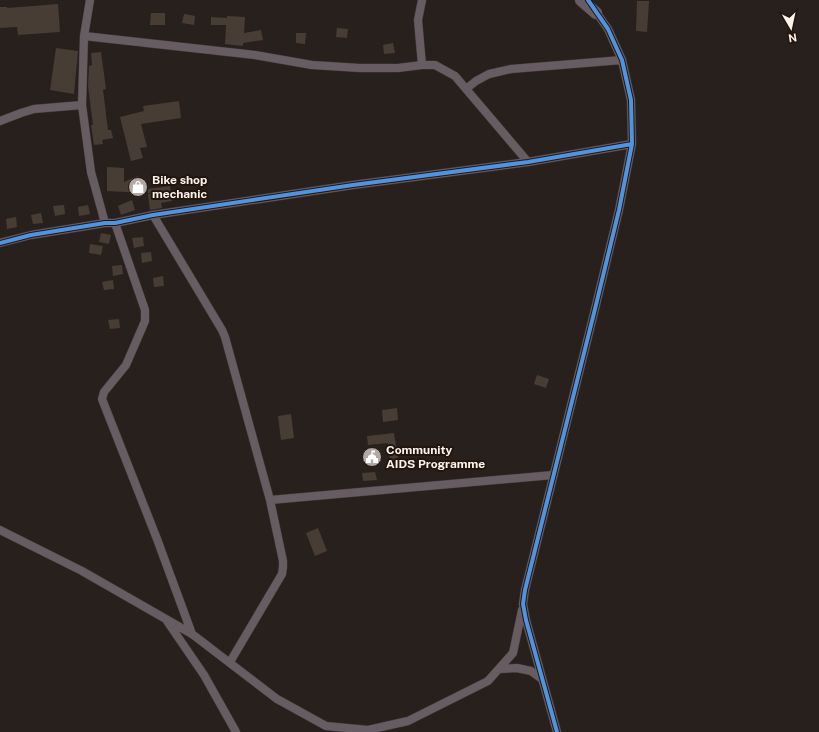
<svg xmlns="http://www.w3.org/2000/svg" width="819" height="732" font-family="'Public Sans',sans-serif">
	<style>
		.building { fill: #483d35 }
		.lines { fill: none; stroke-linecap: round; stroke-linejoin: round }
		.street-casing { stroke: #413a36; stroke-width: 9 }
		.primary-casing { stroke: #413a36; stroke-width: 13 }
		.street { stroke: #685c63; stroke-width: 8 }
		.primary { stroke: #695c63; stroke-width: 12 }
		.cycleway-casing { stroke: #23160e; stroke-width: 6 }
		.cycleway { stroke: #4d94e3; stroke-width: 4 }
		.labels { text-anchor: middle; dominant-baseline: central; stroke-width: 4; stroke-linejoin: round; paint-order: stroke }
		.poi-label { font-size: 12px; font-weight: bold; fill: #fdf3ed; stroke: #23160e; text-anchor: start }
	</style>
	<rect width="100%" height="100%" fill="#28201c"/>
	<path class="building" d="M637,1H649L647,32L636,31Z
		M58,4L60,32L18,35L17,27L0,28V7H7V8Z
		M151,13H165V25H150Z
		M184,14L195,16L194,25L182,23Z
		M227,16L245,17L244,33L261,30L263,40L243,43V46L225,44L226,25H211V17L227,18Z
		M337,28L348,29L347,38L336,37Z
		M296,33H306L305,44L296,43Z
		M393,43L395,53L384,54L383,45Z
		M56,48L78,51L74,94L50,90Z
		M101,52L106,89L103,90L108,130H111L113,138L102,140L103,144L94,145L91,125H93L88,86L89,66L92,65L91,53Z
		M179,101L181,118L141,124L147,147L140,148L143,158L131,161L120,117L144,111L143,106Z
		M107,167L124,168V182L138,176L144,193L107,191Z
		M170,186L172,201L161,203L162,208L150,210L148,194L152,193H148V189Z
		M132,200L135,210L121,215L118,206Z
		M64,205L65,214L55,216L53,206Z
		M88,205L90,214L79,216L78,207Z
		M41,213L43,223L33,224L31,215Z
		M16,217L17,227L7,229L6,219Z
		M101,233L111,235L109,244L99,242Z
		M143,237L144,246L134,248L132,238Z
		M90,244L103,246L101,255L89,253Z
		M151,252L152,261L142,263L141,253Z
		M122,265L123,274L113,276L112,266Z
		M163,276L164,286L154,287L153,278Z
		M113,280L114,289L104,290L102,282Z
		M119,319L120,328L110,329L108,320Z
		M537,375L549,379L546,388L534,384Z
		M397,408L398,420L383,422L382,410Z
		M291,414L294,438L281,440L278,416Z
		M394,433L398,459L390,460L388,443L368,445L367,436Z
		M375,472L377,480L363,481L362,473Z
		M318,528L327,551L315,556L306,533Z"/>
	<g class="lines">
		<g class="street-casing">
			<path id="street" d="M90,0L84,36L82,105L91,172L105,223
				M84,36L255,55L312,65L360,68H398L422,65H435L455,76L528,162
				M422,65L418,20L422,0
				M466,89L476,81L489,74L511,69L622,60
				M0,121L21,113L34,109L82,105
				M153,215L222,330L225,337L270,500L283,561V567L282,574L230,662
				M115,223L145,310V321L126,365L104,392L102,399L157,539L192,634
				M0,243L31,235L105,223H115L153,215L353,185L528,162L632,144
				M270,500L553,475
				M0,530L82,571L192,634L277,699L326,726L368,730L408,721L488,681L513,653L522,610
				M167,621L204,675L236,732
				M499,669L517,668L531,671L542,679
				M557,732L526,620L523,604L525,590L595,309L619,210L632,144L631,100L622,60L608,29L594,9"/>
		</g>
		<g class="primary-casing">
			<path id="primary" d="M581,0L596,13"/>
		</g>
		<use href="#street" class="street"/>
		<use href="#primary" class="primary"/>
		<g class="cycleway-casing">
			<path id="cycleway" d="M0,243L31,235L105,223H115L153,215L353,185L528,162L632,144
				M557,732L526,620L523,604L525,590L595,309L619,210L632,144L631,100L622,60L608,29L588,0"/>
		</g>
		<use href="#cycleway" class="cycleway"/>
	</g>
	<defs>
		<g id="shop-disc" transform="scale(1)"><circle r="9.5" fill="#b2a9a4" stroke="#23160e"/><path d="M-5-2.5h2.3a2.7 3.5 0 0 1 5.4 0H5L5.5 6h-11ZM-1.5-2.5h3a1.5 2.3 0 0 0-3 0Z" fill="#fff"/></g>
		<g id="civic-disc" transform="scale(1)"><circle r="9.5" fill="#b2a9a4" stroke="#23160e"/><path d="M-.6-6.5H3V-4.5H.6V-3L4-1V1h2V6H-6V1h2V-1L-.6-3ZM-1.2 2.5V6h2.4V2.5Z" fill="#fff"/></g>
	</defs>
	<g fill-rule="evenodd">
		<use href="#shop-disc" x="138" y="187"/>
		<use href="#civic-disc" x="372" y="457"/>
	</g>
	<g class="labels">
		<g class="poi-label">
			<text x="152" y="180">Bike shop<tspan x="152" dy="14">mechanic</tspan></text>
			<text x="386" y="450">Community<tspan x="386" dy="14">AIDS Programme</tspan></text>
		</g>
	</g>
	<g transform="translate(791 28) rotate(171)" stroke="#23160e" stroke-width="3" paint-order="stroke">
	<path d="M0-3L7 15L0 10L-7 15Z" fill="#fdf3ed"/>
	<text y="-6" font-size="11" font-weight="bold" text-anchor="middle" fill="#fdf3ed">N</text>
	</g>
</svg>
